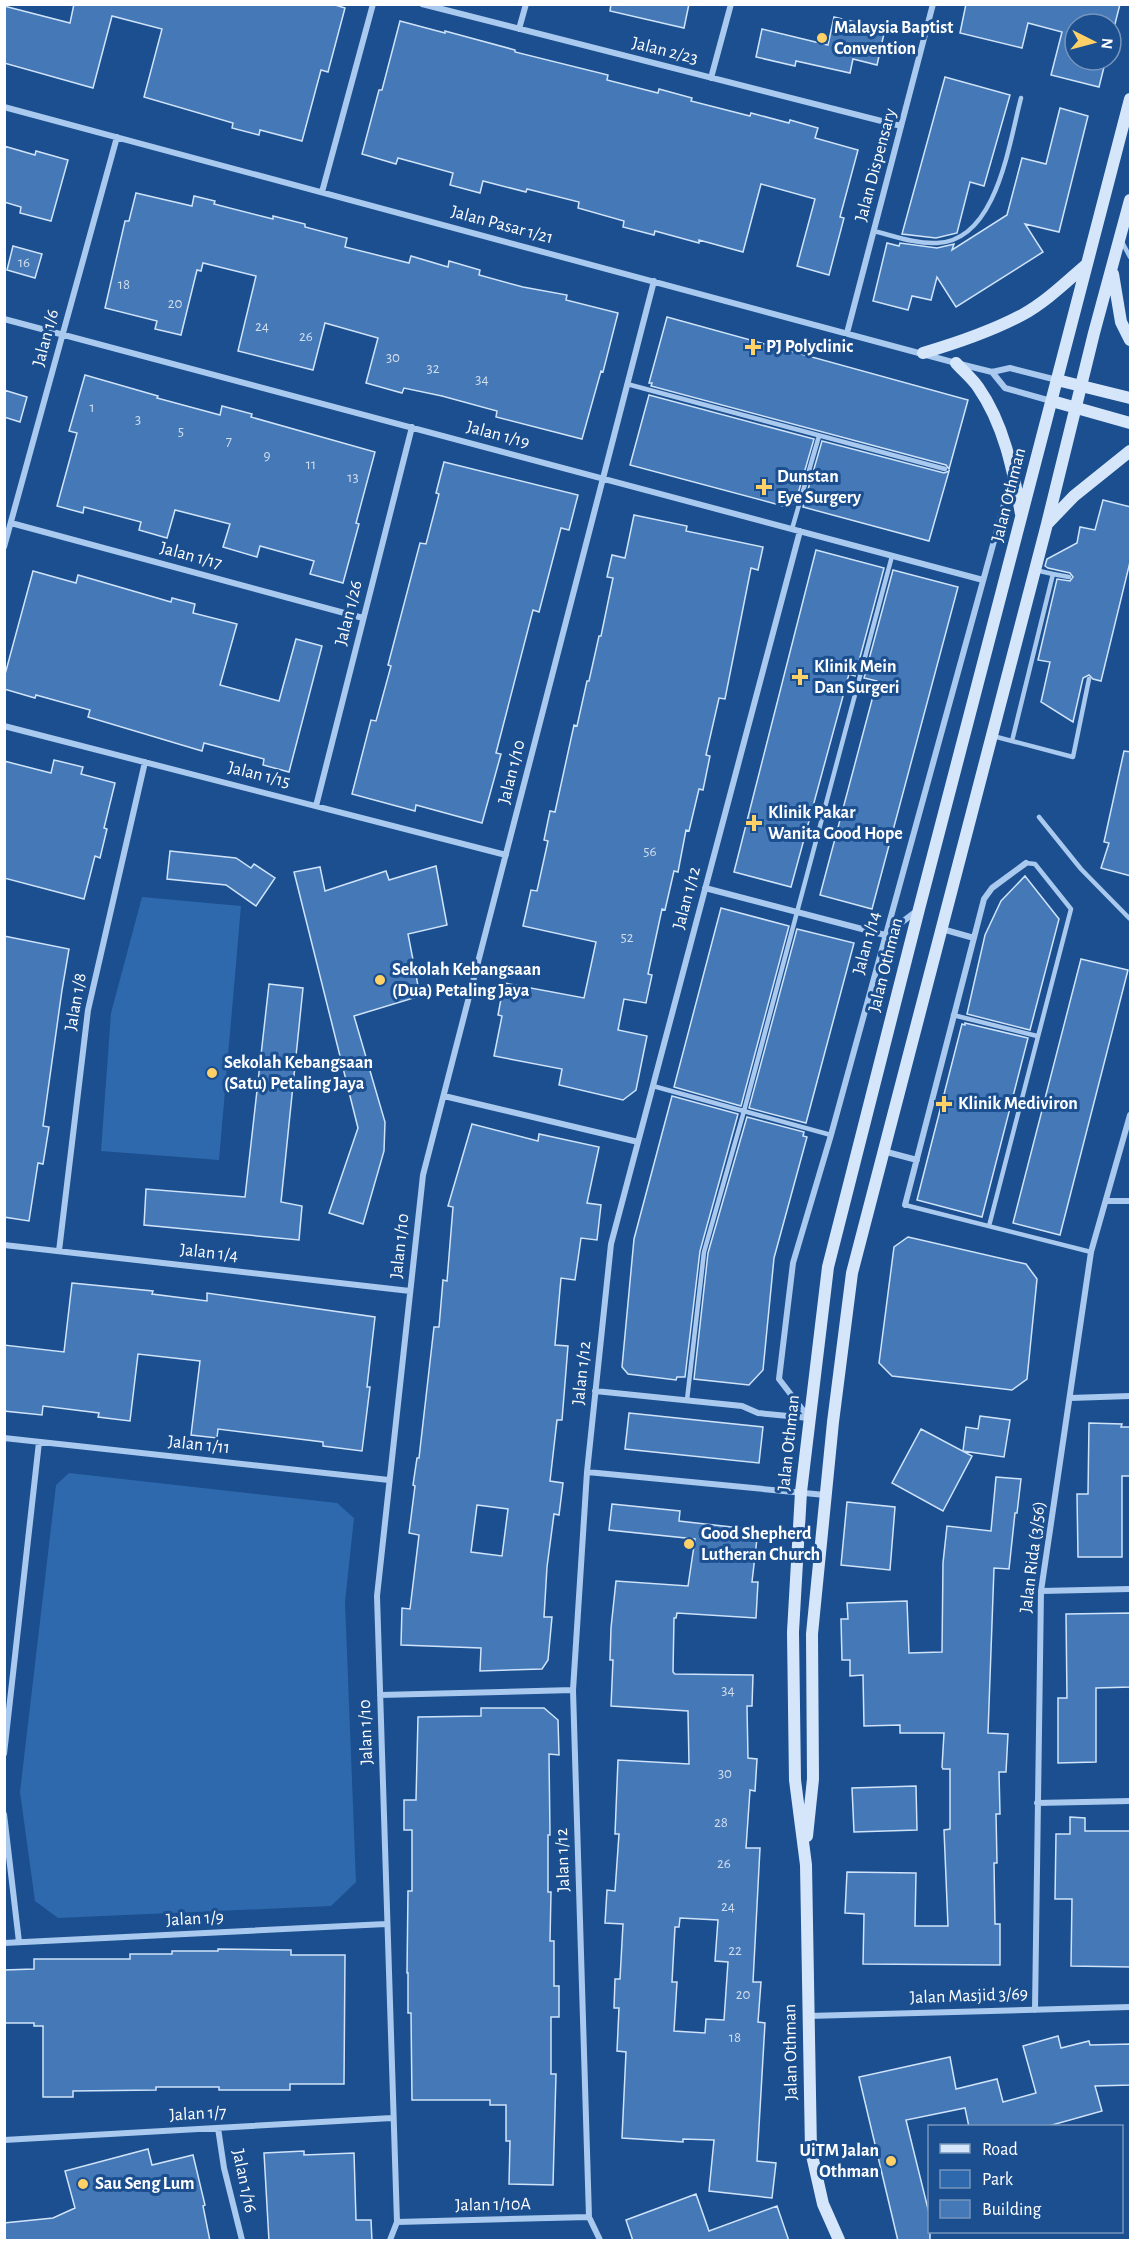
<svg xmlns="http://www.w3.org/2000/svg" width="1135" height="2245" font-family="'Alegreya Sans',sans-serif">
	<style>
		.green { fill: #2e69ad }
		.building { fill: #4478b7; stroke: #cfe3fa; stroke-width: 1.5; fill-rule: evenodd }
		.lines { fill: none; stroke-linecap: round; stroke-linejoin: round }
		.lane { stroke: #a9c9ee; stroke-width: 4.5 }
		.street { stroke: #a9c9ee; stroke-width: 6 }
		.secondary { stroke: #d6e6fa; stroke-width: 12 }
		.poi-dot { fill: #ffd166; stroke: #1b4f8f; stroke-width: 2 }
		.labels { text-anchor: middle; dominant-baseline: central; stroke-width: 6; stroke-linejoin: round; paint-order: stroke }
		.number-label { font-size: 15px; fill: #d0dded }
		.poi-label { font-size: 18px; font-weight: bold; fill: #fff; stroke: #1b4f8f; text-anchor: start }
		.street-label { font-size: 18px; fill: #fff; stroke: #1b4f8f }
	</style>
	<rect width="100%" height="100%" fill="#1b4f8f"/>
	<path class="green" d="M142,897L241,906L219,1160L101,1151L111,1013Z
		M69,1473L337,1503L354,1518L345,1602L356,1882L331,1906L58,1918L35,1901L20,1792L56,1485Z"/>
	<path class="building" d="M74,4H332L345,8L328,72L321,70L302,141L260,130L259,135L232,128L233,123L144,97L162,29L112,16L93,88L4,63V6L70,23Z
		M611,4H689L684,28L610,11Z
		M966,4H1120L1115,24H1075V60H1093L1105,63L1099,87L1051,75L1062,32L1028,23L1022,48L960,33Z
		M834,17L885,29L877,65L853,59L850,73L796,61L795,66L756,57L762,29L828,45Z
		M400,21L445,33V31L515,50V52L608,75L607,80L658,93L659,89L692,98L691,101L750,116L751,113L789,123L790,120L818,128L815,138L858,150L840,217L844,218L829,275L797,266L815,199L761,184L743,252L699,240V243L655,231L654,235L623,227L624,221L578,208L579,202L527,189L526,192L483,181L480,193L450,185L453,173L398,158L396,164L362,154L379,90H382Z
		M945,77L1010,95L984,186L970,182L957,233L936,238L902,234Z
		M1060,108L1088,116L1059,232L1025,224L1043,252L956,307L937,277L931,300L912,296L908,310L873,301L887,243L899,246L900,243L937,248L954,244L952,250L1007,215L1022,158L1046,164Z
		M4,146L35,155L36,151L68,160L51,221L20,213L21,207L4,202Z
		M136,193L192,206L194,196L215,201L214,204L273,219V216L305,224V227L347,238L345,247L409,263L411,256L448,267L449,261L480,270L479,275L523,287L567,295L566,300L618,313L603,372L601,371L582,439L496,417L497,411L442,396L404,388L402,393L366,383L378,338L325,323L313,370L238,351L256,276L203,263L201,271L197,270L181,335L155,329L157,321L105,308L125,221H129Z
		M13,246L42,254L35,278L7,270Z
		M667,317L968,400L949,469L946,465L651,386L652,383H649Z
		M85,375L158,396L157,398L220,415L222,406L252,414L251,417L375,452L356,523L359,524L343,583L310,574L314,561L260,546L257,557L223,547L230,524L175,510L167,538L139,530L141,522L84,507L83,513L57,506L77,433L69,431Z
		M4,390L27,397L20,422L4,417Z
		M649,395L814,439L795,504L788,502L787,507L630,465Z
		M822,441L944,473L949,471L929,541L803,507Z
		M444,462L578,495L569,530L561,528L539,612L533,610L496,753L501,754L482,823L416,805L415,811L352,794L371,720L376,721L391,666L388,665L420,543L426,544L439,494L436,493Z
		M1103,500L1131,507V558L1101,681L1093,679L1089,675L1083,678L1073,722L1041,702L1050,662L1038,660L1057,579L1070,581L1073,577L1070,573L1048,568L1045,566L1047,559L1077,543L1080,527L1095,530Z
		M634,515L687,526L686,531L763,547L758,570L751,568L725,699L719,698L706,755L710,756L703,790L699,789L689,831L686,830L678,872L674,871L665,910L662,909L648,974L652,975L646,1003L624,999L618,1030L647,1036L636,1090L623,1100L559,1085L562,1069L494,1056L502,1016L498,1015L504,983L584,998L596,942L523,926L531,890L537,891L548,841L544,840L550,811L555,812L574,725L577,726L587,681H589L599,636H601L613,578L607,577L612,555L625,558Z
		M816,550L884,568L855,676L849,674L791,887L734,872Z
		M893,570L958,587L872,909L820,895L877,681L864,678Z
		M33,571L76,583L78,575L171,602L172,598L195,604L193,613L237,624L220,685L279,701L296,639L322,646L289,772L263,765L264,759L204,743L202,751L88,717L90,710L36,695L35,698L4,689V678Z
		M1124,751L1131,752V876L1101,868L1109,843L1104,842Z
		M54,760L83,767L81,774L115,783L104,828L107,829L100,858L95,856L84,899L4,878V761L51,773Z
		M170,851L236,858L251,868L254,864L275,878L256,906L226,885L167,879Z
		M436,866L447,925L408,934L420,996L354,1016L385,1122L384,1151L363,1224L329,1213L358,1128L294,872L320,867L325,891L386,871L389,880Z
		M1025,876L1059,919L1030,1030L967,1014L985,935L1001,901Z
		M721,908L789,926L741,1106L674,1087Z
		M797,929L854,943L806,1123L749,1108Z
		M4,936L69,949L62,990L43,1126L49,1127L43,1164L38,1163L29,1221L4,1217Z
		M1081,959L1128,970L1060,1235L1013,1223Z
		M269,984L303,988L281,1202L302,1206L299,1240L144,1225L146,1189L245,1197Z
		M965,1023L1028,1038L982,1217L917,1200L962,1024L965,1025Z
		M672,1096L738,1114L700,1251L685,1377H677L676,1380L628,1374L622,1367L634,1239Z
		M747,1117L804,1132L803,1136L807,1137L774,1258L763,1370L749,1385L694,1379L708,1253Z
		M472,1124L538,1141L539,1134L599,1147L587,1203L601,1205L597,1240L581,1238L575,1280L561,1278L555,1345L568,1346L562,1420H557L550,1481L563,1483L559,1515L554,1514L547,1567L544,1617H552L548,1660L542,1669L480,1671L481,1648L401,1645L402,1608L410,1609L419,1535L409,1533L415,1486L413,1485L417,1458H419L434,1327H439L443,1280L447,1281L453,1207L448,1206ZM477,1505L508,1509L502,1556L471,1552Z
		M908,1237L1026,1264L1037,1279L1027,1379L1012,1390L892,1376L879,1363L894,1247Z
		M72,1283L153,1291L152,1294L207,1301V1293L375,1317L367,1387H370L362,1451L323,1446V1442L218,1429L217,1438L191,1435L200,1361L138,1354L130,1421L98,1417L99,1413L43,1406L42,1415L4,1411V1345L64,1352Z
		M629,1413L763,1427L759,1463L625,1449Z
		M980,1416L1010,1420L1004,1457L963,1451L966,1427L978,1429Z
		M1089,1423L1122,1424L1121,1427H1131V1476H1122V1557H1078L1077,1494H1088Z
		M921,1429L972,1456L943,1511L892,1483Z
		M996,1477L1021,1479L1017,1513H1015L1009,1569L994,1568L988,1733L1008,1734L1006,1772H999L1000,1814H996L997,1863H994L995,1924H1000V1965L863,1964L864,1914L845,1913L847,1872L916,1873L915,1926H948L944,1830L950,1829V1769H943L942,1767L944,1733H900V1725L864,1726L863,1675L850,1676V1660H842L841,1619H848L847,1603L907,1601L909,1653L942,1652L943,1563L947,1526L991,1531Z
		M847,1502L895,1507L890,1570L841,1565Z
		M612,1504L680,1511L679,1521L758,1530L752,1582H758L756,1618L677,1613L676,1618H674L673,1672L675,1674L753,1675L752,1706H747L748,1758L757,1759L755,1791L750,1790L746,1848H760L753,1982H761L758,2022L765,2023L757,2161L776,2163L772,2198L709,2191L714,2140L683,2139V2142L622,2138L626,2052L617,2051L619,2008H614L615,1979H620L623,1924L605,1923L607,1890L615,1891L619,1834H615L618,1760L689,1764L688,1711L611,1706L613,1660H610L611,1628L616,1581L688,1586L695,1539L609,1530ZM680,1918L718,1920L715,1961L728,1962L724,2020L706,2019L705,2033L674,2031L677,1982H672L675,1927H679Z
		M1131,1613V1687L1096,1688V1762L1058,1763V1698H1067L1066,1614Z
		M481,1708H544L558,1720L559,1755L549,1754L550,1835H548V1892H551L550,1941H554V1986H559V2017H551V2074H556L553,2185L509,2184L510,2141H506V2105H490V2100H412L411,2013H408V1973H407L408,1891H412V1830H404V1800H416L418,1717L481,1716Z
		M916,1786L917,1830L854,1832L852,1788Z
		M1070,1817L1085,1818V1831H1131V1967L1071,1966L1072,1899H1055L1056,1834H1070Z
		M218,1949L291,1950V1955H345L344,2084H290V2090H219V2087H156V2090L73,2091V2097H43V2026H34V2023H4V1970L34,1969V1959H130V1954H172V1951H218Z
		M1058,2036L1061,2048L1089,2041L1090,2045L1131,2044V2085L1095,2086L1102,2111L1045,2127H969L965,2108L906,2120L930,2217V2241H898L859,2077L950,2057L956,2089L997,2079L1003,2102L1036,2093L1023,2046Z
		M148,2149L152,2165L193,2155L205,2205L203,2206L210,2241H4V2223L53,2218L75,2208L65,2171Z
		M304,2151V2155L354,2153L356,2220H371L372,2241H269L264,2153Z
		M696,2194L709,2231L777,2206L789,2241H633L626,2220Z"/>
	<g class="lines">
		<path class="lane" d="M874,231C894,236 915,244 937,243C997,241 1009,143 1021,98
			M1121,240L1130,257
			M627,384L945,469
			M792,529L819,436
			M1053,574L1069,577
			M993,736L1073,757L1089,679
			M1012,741L1053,574L1035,570
			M1039,817L1081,869L1130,919
			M953,1015L1037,1036
			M653,1086L831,1135
			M905,1205L1091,1252
			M989,1226L1071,909L1035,864L1026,863
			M687,1400L704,1252L744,1111L892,556"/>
		<path class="street" d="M422,4L901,126
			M519,29L526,4
			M711,78L731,4
			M4,107L956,363L992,372L1010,368L1057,380
			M322,192L373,4
			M4,319L983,580
			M847,333L933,4
			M992,372L1005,388L1051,401
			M11,523L363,618
			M4,547L117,137
			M4,726L506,855
			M316,806L412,427
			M705,888L885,935L918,910
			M942,929L974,938
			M444,1096L638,1142
			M883,1151L917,1160
			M1106,1201H1130
			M905,1205L984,899L992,888L1026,863
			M4,1245L410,1291
			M59,1251L88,1010L145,762
			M595,1391L742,1406L758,1413L809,1418
			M1070,1398L1130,1396
			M809,1418L779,1379L793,1263L831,1135L1011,479
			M4,1438L389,1480
			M587,1472L825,1495
			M1041,1591L1130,1589
			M380,1695L573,1690
			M4,1754L39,1442
			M1037,1803L1130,1801
			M4,1814L19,1942
			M4,1943L386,1924
			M1035,2010L1041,1591L1091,1252L1130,1115
			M808,2016L1130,2007
			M218,2128L224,2168L242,2240
			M4,2140L392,2118
			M397,2222L589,2217
			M390,2240L397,2222L377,1596L423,1175L654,281
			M600,2240L589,2217L573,1690L587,1472L611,1244L800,531"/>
		<path class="secondary" d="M1113,274L1121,322L1130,340
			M923,353C957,343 990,332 1022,315C1046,302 1066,282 1087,264
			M956,363C963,371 972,378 978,387C1004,424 1013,470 1021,514
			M1057,380L1130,398
			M1052,401L1130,423
			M1048,523L1074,496L1130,451
			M807,1836L813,1779L812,1634L833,1422L852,1273L1047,524L1094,333L1130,200
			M839,2240L823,2204L811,2151L806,1865L795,1780L793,1632L801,1492L828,1267L919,909L1130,99"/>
	</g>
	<g class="poi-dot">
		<circle cx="822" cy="38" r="6"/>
		<path d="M750 338h6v6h6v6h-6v6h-6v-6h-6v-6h6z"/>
		<path d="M761 478h6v6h6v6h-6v6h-6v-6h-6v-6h6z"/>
		<path d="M797 668h6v6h6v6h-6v6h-6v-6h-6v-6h6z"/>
		<path d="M751 814h6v6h6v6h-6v6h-6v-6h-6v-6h6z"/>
		<circle cx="380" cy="980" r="6"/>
		<circle cx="212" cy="1073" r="6"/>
		<path d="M941 1095h6v6h6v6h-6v6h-6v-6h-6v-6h6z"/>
		<circle cx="689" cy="1544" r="6"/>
		<circle cx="891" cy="2161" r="6"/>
		<circle cx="83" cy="2184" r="6"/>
	</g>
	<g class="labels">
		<g class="number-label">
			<text x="24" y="262">16</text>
			<text x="124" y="284">18</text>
			<text x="175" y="303">20</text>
			<text x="262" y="326">24</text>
			<text x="306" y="336">26</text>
			<text x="393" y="357">30</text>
			<text x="433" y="368">32</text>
			<text x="482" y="379">34</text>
			<text x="92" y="407">1</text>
			<text x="138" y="419">3</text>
			<text x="181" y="431">5</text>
			<text x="229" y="441">7</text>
			<text x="267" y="455">9</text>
			<text x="311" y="464">11</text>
			<text x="353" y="477">13</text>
			<text x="650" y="851">56</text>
			<text x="627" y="937">52</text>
			<text x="728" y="1690">34</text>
			<text x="725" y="1773">30</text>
			<text x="721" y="1822">28</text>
			<text x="724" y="1863">26</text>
			<text x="728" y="1906">24</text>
			<text x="735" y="1950">22</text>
			<text x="743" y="1994">20</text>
			<text x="735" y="2037">18</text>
		</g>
		<g class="poi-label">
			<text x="834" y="28">Malaysia Baptist<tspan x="834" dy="21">Convention</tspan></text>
			<text x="766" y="347">PJ Polyclinic</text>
			<text x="777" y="477">Dunstan<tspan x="777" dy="21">Eye Surgery</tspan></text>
			<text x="814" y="667">Klinik Mein<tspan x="814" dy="21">Dan Surgeri</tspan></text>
			<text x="768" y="813">Klinik Pakar<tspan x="768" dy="21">Wanita Good Hope</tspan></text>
			<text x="392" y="970">Sekolah Kebangsaan<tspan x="392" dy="21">(Dua) Petaling Jaya</tspan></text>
			<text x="224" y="1063">Sekolah Kebangsaan<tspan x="224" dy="21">(Satu) Petaling Jaya</tspan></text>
			<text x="958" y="1104">Klinik Mediviron</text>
			<text x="701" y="1534">Good Shepherd<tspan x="701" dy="21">Lutheran Church</tspan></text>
			<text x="879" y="2151" text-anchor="end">UiTM Jalan<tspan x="879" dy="21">Othman</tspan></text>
			<text x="95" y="2184">Sau Seng Lum</text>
		</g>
		<g class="street-label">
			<text transform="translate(665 51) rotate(14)">Jalan 2/23</text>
			<text transform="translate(876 165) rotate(-75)">Jalan Dispensary</text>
			<text transform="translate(502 225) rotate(15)">Jalan Pasar 1/21</text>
			<text transform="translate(46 338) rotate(-75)">Jalan 1/6</text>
			<text transform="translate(498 435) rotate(15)">Jalan 1/19</text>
			<text transform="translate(1009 495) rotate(-76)">Jalan Othman</text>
			<text transform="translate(191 556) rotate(15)">Jalan 1/17</text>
			<text transform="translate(349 613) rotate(-76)">Jalan 1/26</text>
			<text transform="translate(512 772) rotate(-76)">Jalan 1/10</text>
			<text transform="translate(259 775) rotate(14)">Jalan 1/15</text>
			<text transform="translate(687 898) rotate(-75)">Jalan 1/12</text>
			<text transform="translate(867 943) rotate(-75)">Jalan 1/14</text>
			<text transform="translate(886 965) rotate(-76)">Jalan Othman</text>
			<text transform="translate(76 1002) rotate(-80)">Jalan 1/8</text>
			<text transform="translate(400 1246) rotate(-84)">Jalan 1/10</text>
			<text transform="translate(209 1253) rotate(6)">Jalan 1/4</text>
			<text transform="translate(582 1373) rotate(-84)">Jalan 1/12</text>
			<text transform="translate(789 1443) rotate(-84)">Jalan Othman</text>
			<text transform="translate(199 1445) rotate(6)">Jalan 1/11</text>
			<text transform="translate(1033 1557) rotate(-83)">Jalan Rida (3/56)</text>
			<text transform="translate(366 1732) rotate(-92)">Jalan 1/10</text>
			<text transform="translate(563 1860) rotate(-92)">Jalan 1/12</text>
			<text transform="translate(195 1919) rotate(-3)">Jalan 1/9</text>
			<text transform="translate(969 1996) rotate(-2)">Jalan Masjid 3/69</text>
			<text transform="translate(791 2052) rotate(-91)">Jalan Othman</text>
			<text transform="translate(198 2114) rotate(-3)">Jalan 1/7</text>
			<text transform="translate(244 2181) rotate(78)">Jalan 1/16</text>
			<text transform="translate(493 2205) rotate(-1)">Jalan 1/10A</text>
		</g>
	</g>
	<rect width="1135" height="2245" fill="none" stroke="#ffffff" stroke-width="12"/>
	<rect x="928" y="2125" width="195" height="108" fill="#1b4f8f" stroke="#7695bc" stroke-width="1.5"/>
	<rect x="940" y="2144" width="30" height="9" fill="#d6e6fa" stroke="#7695bc" stroke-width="1.5"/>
	<text x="982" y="2155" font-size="18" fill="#ffffff">Road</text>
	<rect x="940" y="2170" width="30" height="18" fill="#2e69ad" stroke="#7695bc" stroke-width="1.5"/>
	<text x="982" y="2185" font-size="18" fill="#ffffff">Park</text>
	<rect x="940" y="2200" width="30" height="18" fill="#4478b7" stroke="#7695bc" stroke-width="1.5"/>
	<text x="982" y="2215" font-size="18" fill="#ffffff">Building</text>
	<g transform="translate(1093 42) rotate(96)"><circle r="28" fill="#1b4f8f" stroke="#7695bc" stroke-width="1.5"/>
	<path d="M0-4.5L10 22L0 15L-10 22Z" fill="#ffd166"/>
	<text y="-9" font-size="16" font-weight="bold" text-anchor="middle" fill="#ffffff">N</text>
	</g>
</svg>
